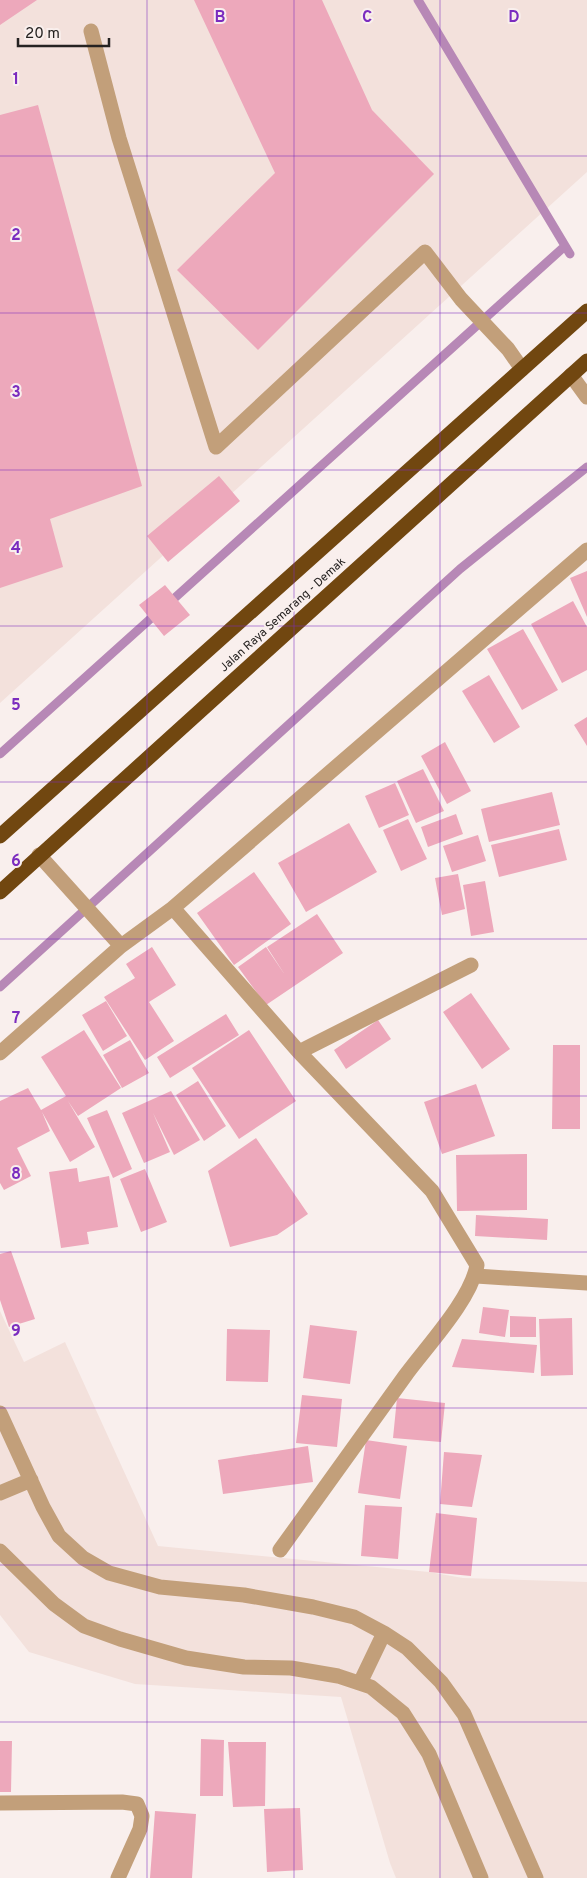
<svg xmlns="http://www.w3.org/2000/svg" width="587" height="1878" font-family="Overpass,sans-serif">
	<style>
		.built { fill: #f3e1dc }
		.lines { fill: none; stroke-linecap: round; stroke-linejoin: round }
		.stream { stroke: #b788b6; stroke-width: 9 }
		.building { fill: #eda8bb }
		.lane { stroke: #c29f7a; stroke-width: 15 }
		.street { stroke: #c29f7a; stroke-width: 15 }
		.highway { stroke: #714710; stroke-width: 15 }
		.grid { fill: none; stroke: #7b2cbf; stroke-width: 1; stroke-opacity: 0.55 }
		.labels { text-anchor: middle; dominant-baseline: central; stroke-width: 4; stroke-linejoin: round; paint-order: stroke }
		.street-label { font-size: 12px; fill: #252221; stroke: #f9efed }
		.grid-label { font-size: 16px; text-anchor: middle; font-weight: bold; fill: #7b2cbf; stroke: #f9efed; stroke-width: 4; stroke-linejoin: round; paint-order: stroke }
	</style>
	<rect width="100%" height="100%" fill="#f9efed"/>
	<path class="built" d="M0,0H587V172L0,703Z
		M0,1311L24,1362L65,1342L158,1546L429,1572L463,1578L587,1582V1878H396L390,1863L341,1697L135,1684L29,1652L0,1615Z"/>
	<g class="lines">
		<path class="stream" d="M418,0L570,254
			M168,604L565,246
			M0,754L158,612
			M0,987L460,569L587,467"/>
	</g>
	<path class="building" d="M0,0H37L0,25Z
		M194,0H322L372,110L434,174L258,350L177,270L275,173Z
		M38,105L142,486L50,519L63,567L0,588V115Z
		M219,476L240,501L168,562L147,536Z
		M587,571V617L570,578Z
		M165,585L190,615L164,636L139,605Z
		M573,601L587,627V670L562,683L531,624Z
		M523,629L558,690L522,710L487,649Z
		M489,675L520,727L494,743L462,691Z
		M587,717V746L574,725Z
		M445,742L471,791L447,804L421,756Z
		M423,769L444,811L416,823L397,781Z
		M395,783L409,815L379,828L365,796Z
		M552,792L560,825L489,842L481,809Z
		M456,814L463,834L428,847L421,827Z
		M408,819L427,859L401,871L383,830Z
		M349,823L377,872L306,912L278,863Z
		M559,829L567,860L499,877L491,845Z
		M478,835L486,861L452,872L443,846Z
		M254,872L291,924L234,965L197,913Z
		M458,874L465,909L442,915L435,878Z
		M485,881L494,932L471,936L463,885Z
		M317,914L343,953L266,1005L238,967L266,947L285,975L267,947Z
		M152,947L176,985L149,1002L174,1041L145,1060L104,997L135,978L126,964Z
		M471,993L510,1049L482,1069L443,1012Z
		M106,1001L127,1036L103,1051L82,1015Z
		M226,1014L239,1035L170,1078L157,1057Z
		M378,1020L391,1039L346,1069L334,1050Z
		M84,1030L121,1088L78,1116L68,1101L95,1147L70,1162L42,1112L50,1131L17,1148L31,1176L4,1190L0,1183V1101L28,1088L41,1110L66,1096L41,1057Z
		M249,1030L296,1101L239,1139L192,1068Z
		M130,1040L149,1073L122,1088L103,1055Z
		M553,1045H580V1129H552Z
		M198,1081L226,1126L204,1141L176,1095Z
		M476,1084L495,1136L442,1154L424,1102Z
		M171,1091L200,1140L174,1155L153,1113L170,1152L144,1163L122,1113Z
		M107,1110L132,1169L113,1178L87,1118Z
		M256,1138L308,1214L277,1235L230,1247L208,1171Z
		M527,1154V1210L457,1211L456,1155Z
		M77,1168L79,1182L109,1176L118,1227L87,1232L89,1244L61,1248L49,1172Z
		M145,1169L167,1222L141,1232L120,1179Z
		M476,1215L548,1219L547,1240L475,1236Z
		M11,1251L35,1319L9,1327L0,1300V1254Z
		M483,1307L509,1310L505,1337L479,1333Z
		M510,1316L536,1317V1337H510Z
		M572,1318L573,1375L541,1376L539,1319Z
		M310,1325L357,1331L350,1384L303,1378Z
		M227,1329L270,1330L268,1382L226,1381Z
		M462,1339L537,1345L534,1373L452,1367Z
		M302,1395L342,1399L337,1447L296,1443Z
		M397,1398L445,1403L441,1442L393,1438Z
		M366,1440L407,1446L400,1499L358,1493Z
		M308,1446L313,1482L223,1494L218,1460Z
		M444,1452L482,1455L472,1507L440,1504Z
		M365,1505L402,1507L398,1559L361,1556Z
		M436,1513L477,1518L471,1576L429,1572Z
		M201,1739L224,1740L223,1796H200Z
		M0,1741H12L11,1792H0Z
		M228,1742H266L265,1806L233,1807Z
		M300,1808L303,1870L267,1872L264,1809Z
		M155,1811L196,1814L192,1878H150Z"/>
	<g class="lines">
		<path class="lane" d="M91,31L119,138L216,447L425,252L461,299L508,349L522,369
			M0,1413L43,1507L59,1536L83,1558L109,1573L160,1587L244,1595L313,1607L354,1617L384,1633L407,1648L441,1682L464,1714L536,1878
			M0,1493L31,1480
			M0,1551L54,1604L84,1626L120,1639L186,1658L244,1667L291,1668L338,1676L371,1687L403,1713L429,1754L481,1878
			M360,1683L384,1633"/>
		<path class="street" d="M571,375L587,397
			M39,855L121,946
			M173,908L299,1052L432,1191L477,1265C471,1300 426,1347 405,1376C363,1434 321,1492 280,1550
			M299,1052L471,965
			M0,1053L121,946L173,908L587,550
			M476,1276L587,1283
			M0,1803L122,1802L137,1804L142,1816L140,1829L118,1878"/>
		<path class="highway" d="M0,836L587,311
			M0,892L587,361"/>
	</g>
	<path class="grid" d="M147,0V1878M294,0V1878M440,0V1878M0,156H587M0,313H587M0,470H587M0,626H587M0,782H587M0,939H587M0,1096H587M0,1252H587M0,1408H587M0,1565H587M0,1722H587"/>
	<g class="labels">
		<g class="street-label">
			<text transform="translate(283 615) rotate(-42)">Jalan Raya Semarang - Demak</text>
		</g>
	</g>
	<g class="grid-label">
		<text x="220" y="22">B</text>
		<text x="367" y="22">C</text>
		<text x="514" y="22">D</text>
		<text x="16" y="84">1</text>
		<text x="16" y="240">2</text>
		<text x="16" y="397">3</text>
		<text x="16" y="553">4</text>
		<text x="16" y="710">5</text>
		<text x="16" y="866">6</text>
		<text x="16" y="1023">7</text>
		<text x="16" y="1179">8</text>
		<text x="16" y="1336">9</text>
	</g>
	<path d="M18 38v8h91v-8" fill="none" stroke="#252221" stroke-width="2.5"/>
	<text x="25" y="38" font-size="15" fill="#252221" stroke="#f9efed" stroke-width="4" paint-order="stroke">20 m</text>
</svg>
